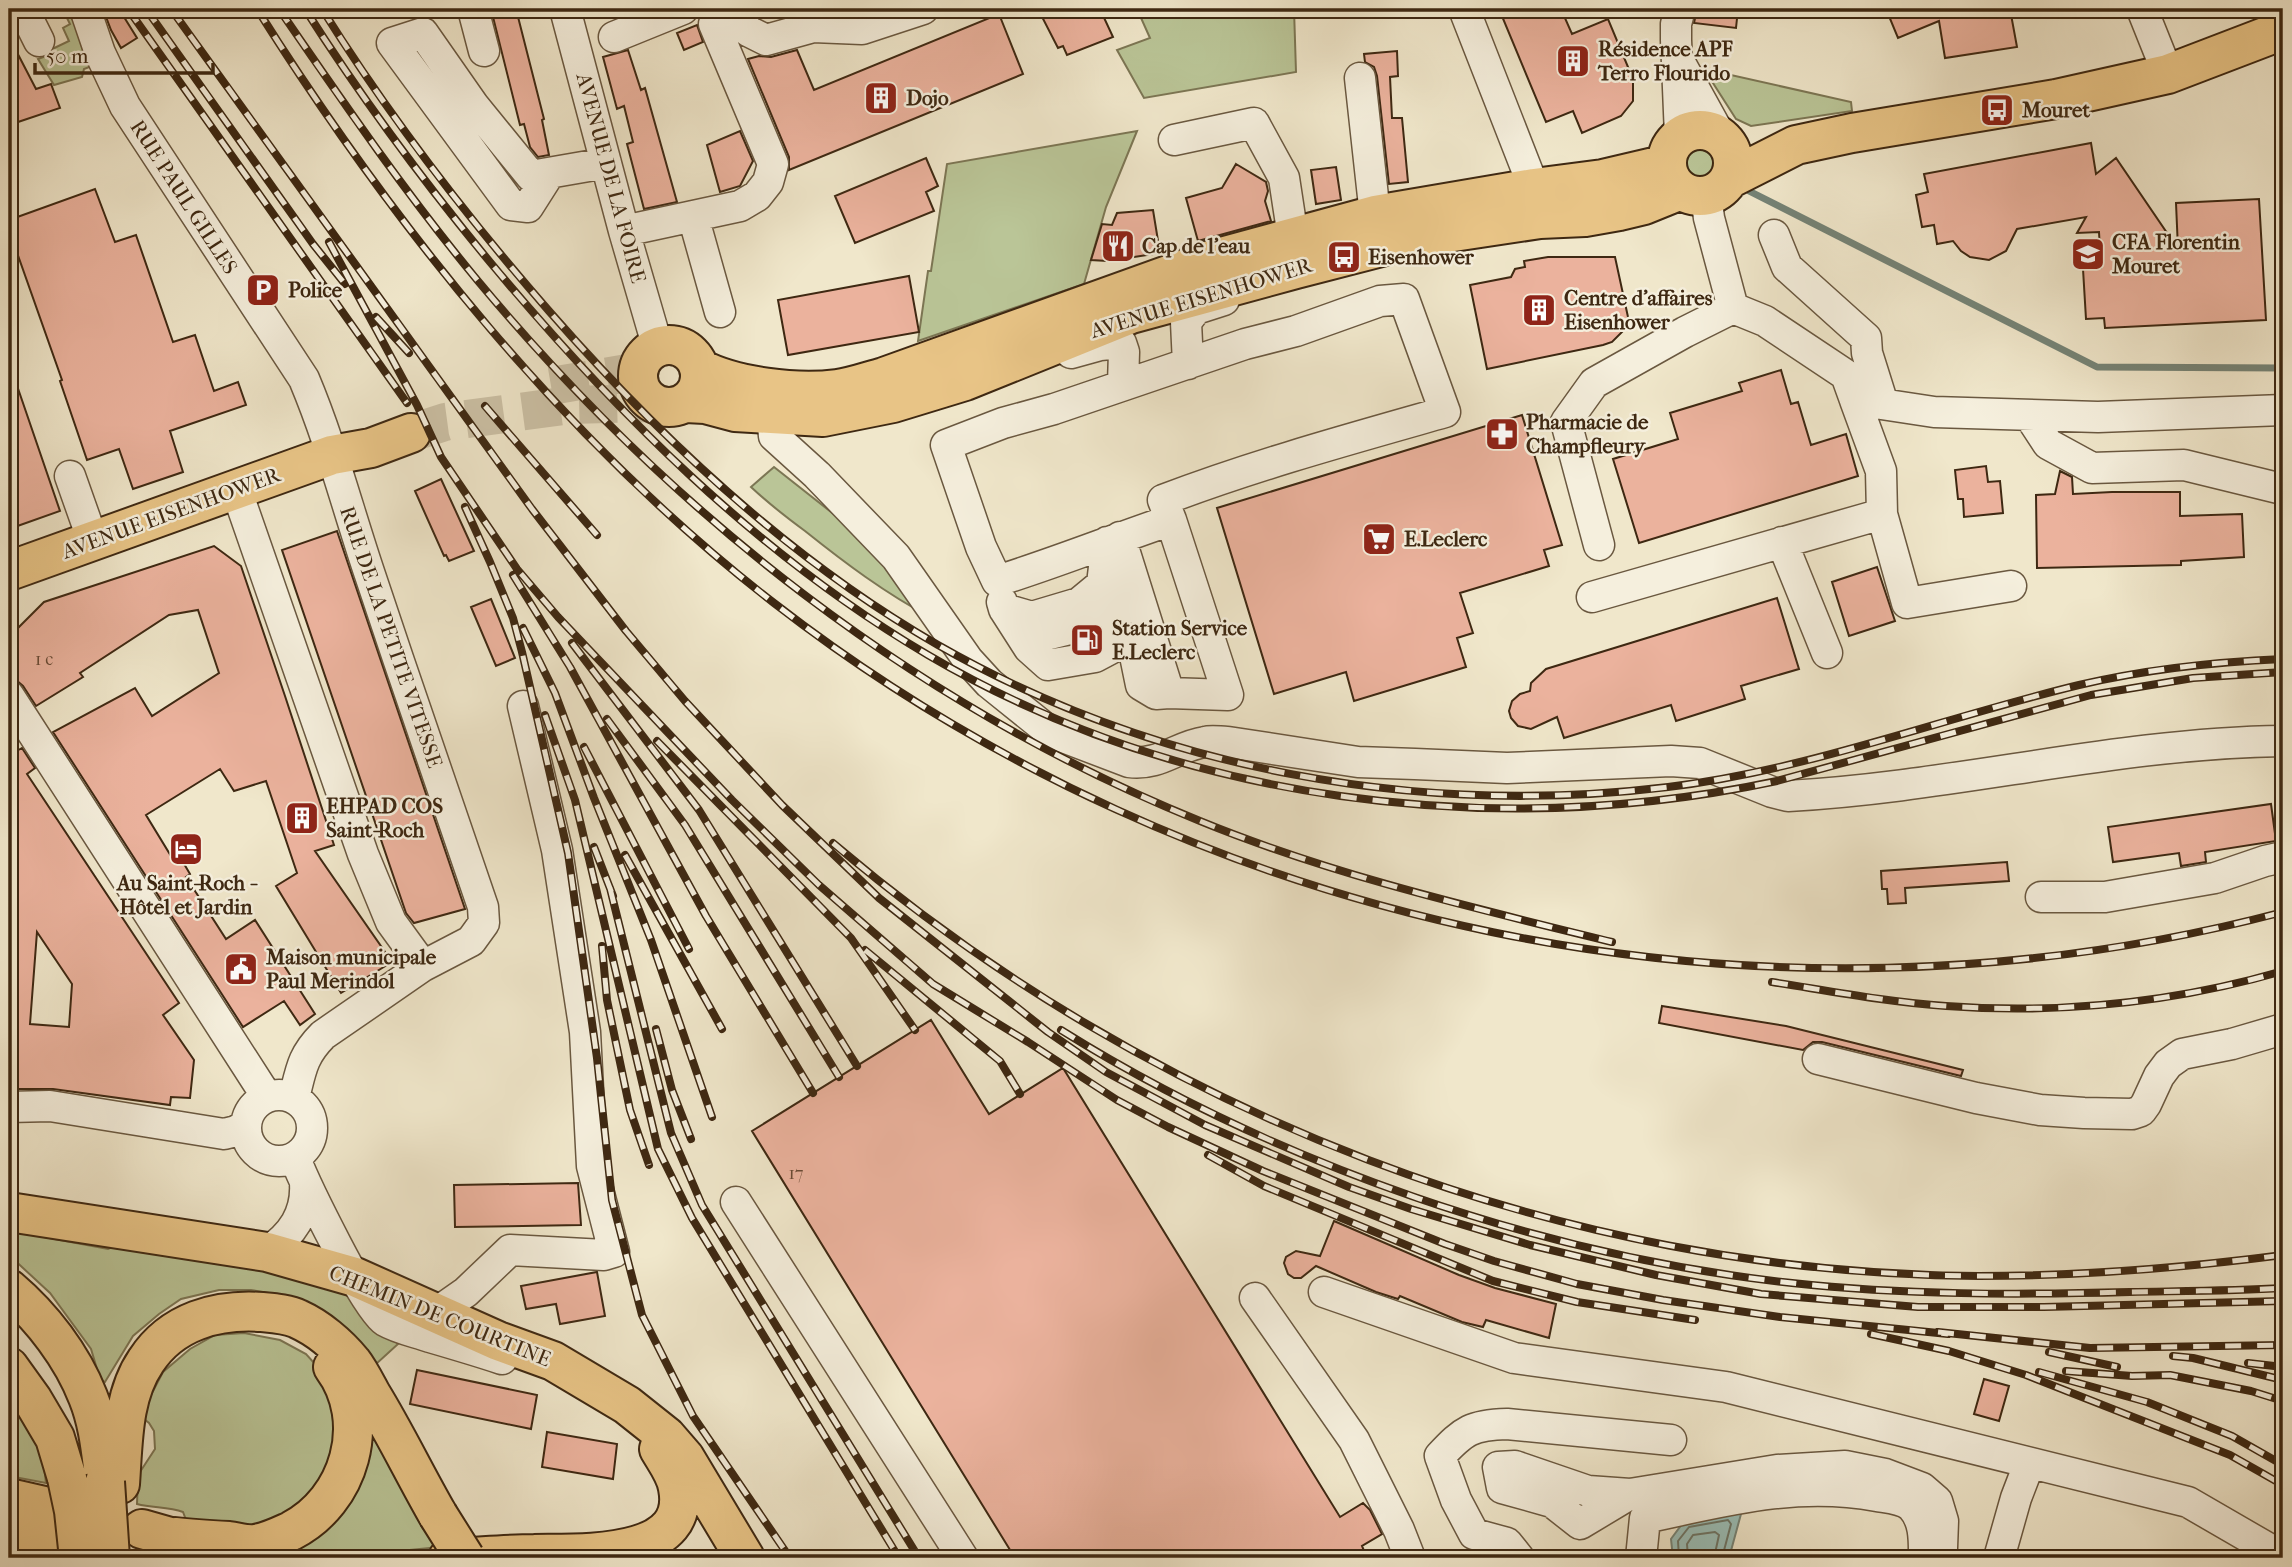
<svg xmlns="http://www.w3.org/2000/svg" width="2292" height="1567" font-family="'IM FELL French Canon',serif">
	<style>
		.green { fill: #bac597; stroke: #7c7654; stroke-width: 2 }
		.water { fill: #9abfb8; stroke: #758376; stroke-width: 2 }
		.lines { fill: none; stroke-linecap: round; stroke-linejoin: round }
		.shore { stroke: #6c7465; stroke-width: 2 }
		.stream { stroke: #758376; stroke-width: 7 }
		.building { fill: #ebb29d; stroke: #3e2812; stroke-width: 2; fill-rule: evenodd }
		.major-tunnel { stroke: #ccc1a6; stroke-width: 38; stroke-dasharray: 38 19; stroke-linecap: butt }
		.minor-casing { stroke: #6a5840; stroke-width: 33 }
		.major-casing { stroke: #3e2812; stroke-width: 42 }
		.minor { stroke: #f5efdd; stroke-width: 30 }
		.major { stroke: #e8c486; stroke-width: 38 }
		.rail-casing { stroke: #3e2812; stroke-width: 8 }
		.rail { stroke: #f5efdd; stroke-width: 5; stroke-dasharray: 16; stroke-linecap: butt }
		.major-bridge-casing { stroke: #3e2812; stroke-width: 42; stroke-linecap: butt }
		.major-bridge { stroke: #e8c486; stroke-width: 38 }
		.labels { text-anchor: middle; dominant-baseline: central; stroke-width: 5; stroke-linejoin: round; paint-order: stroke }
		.number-label { font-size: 18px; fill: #694a35 }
		.poi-label { font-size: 21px; font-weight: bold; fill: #3e2812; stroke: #f5efdd; text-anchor: start }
		.street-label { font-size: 21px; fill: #3e2812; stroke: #f5efdd }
	</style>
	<rect width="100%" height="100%" fill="#f0e7cb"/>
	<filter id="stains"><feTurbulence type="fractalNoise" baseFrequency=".00286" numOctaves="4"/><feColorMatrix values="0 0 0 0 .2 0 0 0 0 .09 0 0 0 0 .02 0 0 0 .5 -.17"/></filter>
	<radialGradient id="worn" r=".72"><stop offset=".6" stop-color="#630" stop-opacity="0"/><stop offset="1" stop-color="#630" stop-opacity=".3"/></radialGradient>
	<path class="green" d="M52,9H70L85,56L92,66L84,69L82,77L54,85L38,59L46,56V52L69,41L63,28L70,24L63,10L54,13Z
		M1137,9H1294L1296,72L1144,98L1117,50L1150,38Z
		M1704,69L1851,102L1852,111L1751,126L1736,119Z
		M1137,131L1106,207L1084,284L918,341L928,271H931L947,164Z
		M1686 163a14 14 0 1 1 28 0a14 14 0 1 1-28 0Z
		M774,467L864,538L930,617C885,593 845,563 805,531C786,517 768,503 751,487Z
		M9,1226L33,1235L108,1249L117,1245L222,1257L349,1294L398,1344L375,1365L286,1296L251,1290H219L181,1299L159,1314L133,1336L105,1382L100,1379L91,1349L50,1293L9,1255Z
		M244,1333L280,1340L306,1354L325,1375L340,1399L327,1480L278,1526L188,1525L183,1512C168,1507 153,1508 137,1504L138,1475L155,1449L154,1431L149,1423L140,1416L163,1372L190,1349L215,1335Z
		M9,1396L33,1427L43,1458L46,1483L9,1476Z
		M366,1427H380L440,1547L328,1558H275C290,1549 316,1540 328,1529C345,1512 359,1452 366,1427Z"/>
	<path class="water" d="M1727,1511L1741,1514L1729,1558H1673L1671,1539L1685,1520Z"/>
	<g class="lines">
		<path class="shore" d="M1679,1558L1678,1541L1689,1527L1728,1520L1731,1524L1722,1558
			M1688,1558L1687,1544L1693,1535L1715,1532L1719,1535L1714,1558"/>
		<path class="stream" d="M1749,191L2097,367L2283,368"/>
	</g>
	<path class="building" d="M103,9H119L137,38L121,48L111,30Z
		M491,9H516L544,119L542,120L549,155L538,157L530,147L524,124L520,125Z
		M1038,9H1100L1113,37L1067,55L1063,46L1058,48Z
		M1499,9H1561L1572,34L1608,19L1633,79V101L1621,116L1582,133L1573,111L1546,122Z
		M1697,9H1738L1736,28L1694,23Z
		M1886,9H2010L2017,47L1945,58L1939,21L1898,38Z
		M999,14L1023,74L789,170V157L748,59L759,56L771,57L797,50L814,90Z
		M697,25L703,42L684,50L677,33Z
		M9,37L36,89L51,84L60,108L9,125Z
		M628,50L641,90L645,88L677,202L644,209L627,144L633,142L624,106L617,109L603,57Z
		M1397,51L1398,76L1390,77L1392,118H1402L1408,182L1389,184L1377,76L1374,67L1365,62L1364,54Z
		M740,131L753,161L740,186L720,192L707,145Z
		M2091,143L2096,174L2116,158L2178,249L2176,203L2259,199L2266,320L2105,328L2104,318L2086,319L2083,269L2101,268L2099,232L2077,233L2086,217L2017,229L2006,251L1989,260L1970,257L1961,251L1953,241L1937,244L1934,225L1922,227L1916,195L1928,192L1924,174Z
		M926,158L938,186L926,192L934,211L855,243L835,196Z
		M1236,164L1266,182L1268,191L1265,201L1271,221L1198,241L1186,198L1222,188Z
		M1336,167L1341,200L1316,204L1311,170Z
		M95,189L115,242L136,235L173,342L195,335L214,391L238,382L246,405L170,431L183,472L133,489L119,449L87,460L60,381L62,380L9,230V220Z
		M1153,210L1160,253L1108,261L1091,260L1102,224L1112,225L1117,213Z
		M1548,257H1615L1628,317L1624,330L1612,342L1603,345L1487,369L1470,285L1511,277L1515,269L1525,267L1524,261Z
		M909,276L919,332L788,355L778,300Z
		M1781,370L1791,404L1798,402L1811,445L1846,434L1858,476L1639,543L1613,459L1678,439L1670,413L1742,391L1739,383Z
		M12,371L60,511L9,529V372Z
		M1522,415L1562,545L1544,550L1549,566L1460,593L1473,633L1457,638L1466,667L1354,701L1346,672L1274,694L1217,508Z
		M1986,466L1988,482L2000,481L2003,513L1964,517L1963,499H1958L1955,470Z
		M2060,471L2072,477L2073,494L2112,492H2180V516L2242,514L2244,557L2181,561V565L2037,568L2036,495L2055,494Z
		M441,479L474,551L449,561L446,555L444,556L415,491Z
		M337,531L465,909L414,923L406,913L282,550Z
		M214,546L241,566L285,696L334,845L315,851L392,962L341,993L276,886L297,873L266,781L234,791L220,769L146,815L171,856L177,852L190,874L186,877L226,939L255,920L315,1014L300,1025L284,1001L243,1027L53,732L135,688L152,716L219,673L198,610L169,615L80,673L83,677L36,706L23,686L16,680L9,679V637L44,602Z
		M1877,567L1895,621L1849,636L1832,582Z
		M1777,598L1799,669L1741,686L1745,699L1676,721L1671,705L1564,738L1557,717L1531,729L1518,726L1511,718L1509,711L1512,701L1520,694L1530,691L1531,683L1546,669Z
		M491,599L515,658L496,666L471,607Z
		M9,746L13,753L22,748L35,768L27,774L179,1003L163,1015L194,1060L190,1098L171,1097L170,1105L53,1089H9ZM37,932L72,984L69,1027L30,1024Z
		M2271,804L2276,841L2205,852L2206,862L2181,866L2179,853L2113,862L2108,827Z
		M2007,862L2009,881L1905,888L1906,903L1888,904L1887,889H1882L1881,871Z
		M1662,1006L1786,1026L1963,1070L1961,1076L1822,1042H1813L1803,1050L1659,1023Z
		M931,1020L989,1114L1063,1068L1340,1517L1363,1503L1370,1510L1382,1534L1362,1546L1367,1558H1015L752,1131Z
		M578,1183L581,1225L455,1227L454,1185Z
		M1334,1221L1459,1275L1495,1288L1556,1304L1549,1338L1486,1320L1483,1327L1462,1322L1400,1296L1398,1299L1376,1292L1316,1266L1301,1278H1294L1288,1274L1284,1263L1286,1257L1296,1251L1320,1256Z
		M597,1272L605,1316L560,1324L556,1304L526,1309L521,1286Z
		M417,1370L537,1395L531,1429L410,1404Z
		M1984,1379L2009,1386L1999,1421L1974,1414Z
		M547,1432L617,1444L613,1479L542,1467Z"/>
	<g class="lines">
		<path class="major-tunnel" d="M551,386L639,371
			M411,433L445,422L571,405L653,403"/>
		<g class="minor-casing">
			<path id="minor" d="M23,9L39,41
				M85,9L100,53L125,106L304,379C331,443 348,510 370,575C407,686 445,797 483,907L484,923L471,941L423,966L323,1035C302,1056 301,1070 294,1098
				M473,9L484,51
				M565,9L624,231L658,348
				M733,9L748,31L766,40L813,27L862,29L923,9
				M1464,9L1534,188
				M2142,9L2168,74
				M614,37L683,9
				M1679,61L1721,137
				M1360,78L1375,215
				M1680,136L1676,40V24L1680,9
				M1174,140L1254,123L1284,178L1293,237
				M549,174L528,207L511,205L392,43L423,33L474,106L531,176L606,163
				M693,216L720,312
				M624,231L740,206L757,196L768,182L773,164L714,24
				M1774,235L1787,267L1866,338L1867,353L1883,404
				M1733,308L1765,321L1846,375L1855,400L1934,412L2098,417L2283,410
				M1071,353L1100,345L1121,343L1124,352L1123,384
				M1188,364L1186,322L1196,309L1224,300
				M1855,400L1881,471L1882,514L1907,603L2011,586
				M772,415L774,436L817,475L896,557L968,660L989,683L1050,732L1129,762C1160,766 1177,746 1205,742C1212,740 1220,742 1228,742L1358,762L1415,764L1507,768L1671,761L1700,763L1772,792L1788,796C1954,787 2116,743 2283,741
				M2029,415L2048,444L2092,468L2184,465L2282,489L2283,488
				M70,476L93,541
				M236,489L363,854L391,922L423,966
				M1120,537L1169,693L1228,695L1171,520L1163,500C1255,465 1350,439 1445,412L1404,299L1380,301L1296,331L1245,344L1054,409L1003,423L946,445L981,547L997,581C1055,563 1112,540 1171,520
				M1782,542L1827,653
				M1599,545L1566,422L1594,383L1685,332L1733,308L1709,218L1706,195
				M1592,597L1882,514
				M1002,602L1004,609L1032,617L1079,603L1102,584L1107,542
				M1004,609L1029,648L1048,665L1095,657L1112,648L1116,630L1115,594
				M1015,619L1030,632L1050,634L1086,625L1108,612L1115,594
				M1132,641L1141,685L1156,694L1169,693
				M9,696L267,1097
				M2041,897H2105L2215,878L2265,861L2283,857
				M1818,1059L1976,1098L2040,1110L2084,1113L2132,1114L2141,1111L2146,1104L2159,1076L2168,1064L2182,1054L2232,1044L2283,1029
				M246 1128a33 33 0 1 1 66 0a33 33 0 1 1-66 0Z
				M9,1107L50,1106L224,1134L236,1131L246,1125
				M295,1158C305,1184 366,1310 385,1321C399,1329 416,1332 430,1337C454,1344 478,1351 502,1359
				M736,1202L963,1558
				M267,1252C292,1235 307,1214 305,1183
				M1324,1292L1514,1358L1726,1387L2188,1502L2283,1557
				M1255,1298L1354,1440L1399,1530L1410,1558
				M436,1313L466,1292L510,1250L604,1255L614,1252L592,1166L585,1032L557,850L523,706
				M1630,1494L1580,1524L1552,1502L1502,1488L1498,1467L1515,1466L1588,1491L1630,1494L1777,1470L1845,1466L1885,1474L1922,1488L1937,1501L1943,1521L1942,1548L1939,1558
				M1519,1558L1507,1543L1474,1534L1456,1500L1440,1456C1464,1430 1472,1425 1507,1424L1671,1440
				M1641,1558L1645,1518C1724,1501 1796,1481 1877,1496C1888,1498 1904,1499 1912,1507C1925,1521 1924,1541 1924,1558
				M1999,1558L2016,1498L2029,1464"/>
		</g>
		<g class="major-casing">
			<path id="major" d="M1667 163a33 33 0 1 1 66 0a33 33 0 1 1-66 0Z
				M1729,179L1796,145L1852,133L2056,99L2168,74L2283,30
				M638 376a31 31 0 1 1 62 0a31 31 0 1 1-62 0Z
				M699,368C735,387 796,394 837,389C853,387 869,381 884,377L1210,260L1375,215L1534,188L1603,179L1667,164
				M686,403L705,404L735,412L823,417L893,403L965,381L1131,314L1296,269L1420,237L1540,219L1585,217L1619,211L1644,205L1681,190
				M9,571L332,455L371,448L411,433
				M9,1212L267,1252L355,1277L498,1341L553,1361L627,1405L666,1436L685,1458L745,1558
				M9,1289C42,1317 72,1356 88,1397C99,1424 101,1453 105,1482
				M9,1367L32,1399L55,1438L67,1478
				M120,1484C123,1443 122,1396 146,1361C172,1321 217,1309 262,1312C273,1313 288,1314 298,1319C318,1328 338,1345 352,1362C359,1371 365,1383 371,1394C395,1433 415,1475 438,1515
				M9,1498L53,1508
				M142,1529L198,1545
				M9,1530L54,1540
				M175,1537C193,1539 211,1540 229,1541C237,1542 247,1545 255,1544C268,1542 280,1536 291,1531C350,1501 373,1421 333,1367
				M448,1558C477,1557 506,1554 534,1554C579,1553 692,1560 678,1488C676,1474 666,1461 659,1449"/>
		</g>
		<use href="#minor" class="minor"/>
		<use href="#major" class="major"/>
		<g class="rail-casing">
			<path id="rail" d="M128,9L407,403
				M146,9L313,244L345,284
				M171,9L532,509L626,631L685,701L782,805L879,898L1048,1032L1106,1072L1205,1125L1349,1187L1411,1209L1530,1245L1656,1275L1761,1294L1918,1307H2044L2283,1301
				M257,9C395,228 568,444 774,603C1199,932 1763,1049 2283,912
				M279,9C343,102 406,194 478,281C673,515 916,706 1200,821C1332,875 1474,908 1612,942
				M305,9C361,97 423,181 490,262C615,412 758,555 928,655C1180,803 1493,841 1777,781L2091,695L2193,678L2283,672
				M322,9C389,116 466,216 549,311C661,439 790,560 938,645C1157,770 1418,817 1668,787C1809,770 1942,718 2079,685C2147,669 2214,662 2283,659
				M329,242L417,405L441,457L517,569L558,617L732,800L819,885L933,984L1028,1042L1117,1100L1168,1127L1263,1171L1445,1244L1494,1261L1577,1284L1663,1300L1780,1317L1948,1334
				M376,317L409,353
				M485,406L597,535
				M465,507L490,562L513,618L522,652L568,853L597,1058L612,1200L642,1315L693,1416L790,1558
				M513,575L570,667L706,916L813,1093
				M523,628L555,693L594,798L651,940L712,1117
				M572,643L699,810L857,1066
				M545,715L575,800L658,1149L692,1218L899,1558
				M607,719L685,825L839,1077
				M657,741L851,938L915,1030
				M584,747L689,949
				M833,843C1150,1113 1562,1274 1979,1276C2081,1276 2182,1268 2283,1255
				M594,847L613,896
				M625,855L722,1029
				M610,888L671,1133L702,1205L919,1558
				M602,946L607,1000L630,1110L649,1165
				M865,950L1000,1061L1020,1094
				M1772,982C1830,991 1888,1002 1946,1006C2060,1014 2173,1003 2283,971
				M656,1029L672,1090L691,1139
				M1061,1030C1274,1163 1541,1256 1792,1283C1904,1295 2017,1295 2130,1292C2181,1291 2232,1291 2283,1288
				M1208,1155L1264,1186L1493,1281L1577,1302L1695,1320
				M1938,1332L2090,1348L2283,1345
				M1871,1334L1949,1351L2026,1375L2230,1455L2283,1485
				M2049,1352L2117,1367
				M2173,1356L2193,1358L2283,1380
				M2248,1363L2283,1367
				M2066,1371L2132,1376L2170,1375L2251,1391L2283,1401
				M2039,1372L2147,1402L2232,1436L2283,1465"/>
		</g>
		<use href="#rail" class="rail"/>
		<g class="major-bridge-casing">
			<path id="major-bridge" d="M67,1478L74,1511L79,1558
				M105,1482L110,1558
				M438,1515L465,1558"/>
		</g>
		<use href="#major-bridge" class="major-bridge"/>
	</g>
	<defs>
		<g id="building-square" transform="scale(1.75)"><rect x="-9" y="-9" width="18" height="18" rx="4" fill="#8f2418" stroke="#f5efdd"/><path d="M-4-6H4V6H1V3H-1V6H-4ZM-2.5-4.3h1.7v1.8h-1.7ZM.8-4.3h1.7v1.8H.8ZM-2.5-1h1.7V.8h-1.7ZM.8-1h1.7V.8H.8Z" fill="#fff"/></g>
		<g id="bus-square" transform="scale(1.75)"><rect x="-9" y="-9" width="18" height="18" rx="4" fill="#8f2418" stroke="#f5efdd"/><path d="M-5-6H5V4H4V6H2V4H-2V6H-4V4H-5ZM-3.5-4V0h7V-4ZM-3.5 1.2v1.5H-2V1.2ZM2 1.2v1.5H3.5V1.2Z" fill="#fff"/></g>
		<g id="restaurant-square" transform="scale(1.75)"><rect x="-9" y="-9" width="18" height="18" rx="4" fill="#8f2418" stroke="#f5efdd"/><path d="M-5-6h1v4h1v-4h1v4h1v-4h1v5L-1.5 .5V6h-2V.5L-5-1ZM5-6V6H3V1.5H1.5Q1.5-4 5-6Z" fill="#fff"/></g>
		<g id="school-square" transform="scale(1.75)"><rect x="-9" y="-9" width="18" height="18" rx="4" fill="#8f2418" stroke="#f5efdd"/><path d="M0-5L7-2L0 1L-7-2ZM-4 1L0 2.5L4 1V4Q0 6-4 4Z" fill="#fff"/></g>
		<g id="parking-square" transform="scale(1.75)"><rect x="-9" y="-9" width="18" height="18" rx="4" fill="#8f2418" stroke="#f5efdd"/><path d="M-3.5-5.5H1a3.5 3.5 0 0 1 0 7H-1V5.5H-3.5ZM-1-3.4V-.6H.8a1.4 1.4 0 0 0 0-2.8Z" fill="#fff"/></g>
		<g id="pharmacy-square" transform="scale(1.75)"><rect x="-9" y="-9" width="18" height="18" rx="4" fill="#8f2418" stroke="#f5efdd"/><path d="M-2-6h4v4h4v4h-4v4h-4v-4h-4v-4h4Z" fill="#fff"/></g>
		<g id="supermarket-square" transform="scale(1.75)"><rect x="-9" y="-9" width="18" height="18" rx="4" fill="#8f2418" stroke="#f5efdd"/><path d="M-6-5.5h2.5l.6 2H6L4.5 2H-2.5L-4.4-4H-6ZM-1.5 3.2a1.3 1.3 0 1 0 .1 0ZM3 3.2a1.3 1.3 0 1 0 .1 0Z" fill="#fff"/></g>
		<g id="fuel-square" transform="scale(1.75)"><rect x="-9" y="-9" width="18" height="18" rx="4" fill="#8f2418" stroke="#f5efdd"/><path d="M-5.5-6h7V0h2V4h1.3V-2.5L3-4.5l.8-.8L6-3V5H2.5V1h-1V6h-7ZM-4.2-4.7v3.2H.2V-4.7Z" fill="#fff"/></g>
		<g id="hotel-square" transform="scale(1.75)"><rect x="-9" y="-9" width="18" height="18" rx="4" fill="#8f2418" stroke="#f5efdd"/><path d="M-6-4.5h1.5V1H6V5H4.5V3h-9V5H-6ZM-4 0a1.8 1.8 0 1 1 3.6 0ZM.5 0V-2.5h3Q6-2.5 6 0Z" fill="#fff"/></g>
		<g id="civic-square" transform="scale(1.75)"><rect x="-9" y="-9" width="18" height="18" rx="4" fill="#8f2418" stroke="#f5efdd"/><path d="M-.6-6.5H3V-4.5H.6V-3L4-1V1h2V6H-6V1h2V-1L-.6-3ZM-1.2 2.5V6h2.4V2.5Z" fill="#fff"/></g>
	</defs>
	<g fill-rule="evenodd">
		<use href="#building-square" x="1573" y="61"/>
		<use href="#building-square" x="881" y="98"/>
		<use href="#bus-square" x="1997" y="110"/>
		<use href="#restaurant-square" x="1118" y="246"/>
		<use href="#school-square" x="2088" y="254"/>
		<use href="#bus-square" x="1344" y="257"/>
		<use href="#parking-square" x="263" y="290"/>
		<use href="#building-square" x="1539" y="310"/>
		<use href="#pharmacy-square" x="1502" y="434"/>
		<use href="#supermarket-square" x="1379" y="539"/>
		<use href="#fuel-square" x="1087" y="640"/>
		<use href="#building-square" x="302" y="818"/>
		<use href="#hotel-square" x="186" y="849"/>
		<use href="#civic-square" x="241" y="969"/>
	</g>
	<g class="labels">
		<g class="number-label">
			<text x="44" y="659">1 c</text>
			<text x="796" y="1173">17</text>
		</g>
		<g class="poi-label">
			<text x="1598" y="49">Résidence APF<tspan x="1598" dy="24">Terro Flourido</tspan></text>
			<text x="906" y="98">Dojo</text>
			<text x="2022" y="110">Mouret</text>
			<text x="2112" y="242">CFA Florentin<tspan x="2112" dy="24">Mouret</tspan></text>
			<text x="1142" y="246">Cap de l’eau</text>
			<text x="1368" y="257">Eisenhower</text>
			<text x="288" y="290">Police</text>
			<text x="1564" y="298">Centre d'affaires<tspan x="1564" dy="24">Eisenhower</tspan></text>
			<text x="1526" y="422">Pharmacie de<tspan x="1526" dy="24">Champfleury</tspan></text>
			<text x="1404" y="539">E.Leclerc</text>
			<text x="1112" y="628">Station Service<tspan x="1112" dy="24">E.Leclerc</tspan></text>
			<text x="326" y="806">EHPAD COS<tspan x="326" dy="24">Saint-Roch</tspan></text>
			<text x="186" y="883" text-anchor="middle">Au Saint-Roch -<tspan x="186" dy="24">Hôtel et Jardin</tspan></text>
			<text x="266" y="957">Maison municipale<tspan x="266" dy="24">Paul Merindol</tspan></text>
		</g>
		<g class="street-label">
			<text transform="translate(611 178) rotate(75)">AVENUE DE LA FOIRE</text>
			<text transform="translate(184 197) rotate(57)">RUE PAUL GILLES</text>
			<text transform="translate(1201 298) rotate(-17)">AVENUE EISENHOWER</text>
			<text transform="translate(171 513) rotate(-20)">AVENUE EISENHOWER</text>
			<text transform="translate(391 637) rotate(71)">RUE DE LA PETITE VITESSE</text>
			<text transform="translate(440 1316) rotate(22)">CHEMIN DE COURTINE</text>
		</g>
	</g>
	<rect width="2292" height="1567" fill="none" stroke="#f0e7cb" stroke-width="35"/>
	<rect x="10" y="10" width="2271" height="1546" fill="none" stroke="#3e2812" stroke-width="3.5"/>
	<rect x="18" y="18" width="2257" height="1532" fill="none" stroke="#3e2812" stroke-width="2"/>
	<path d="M35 63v10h178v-10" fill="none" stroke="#3e2812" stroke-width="3.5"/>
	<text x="46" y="63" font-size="21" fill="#3e2812" stroke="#f5efdd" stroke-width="5" paint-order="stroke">50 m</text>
	<rect width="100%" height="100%" filter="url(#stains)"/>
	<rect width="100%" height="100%" fill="url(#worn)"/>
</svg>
